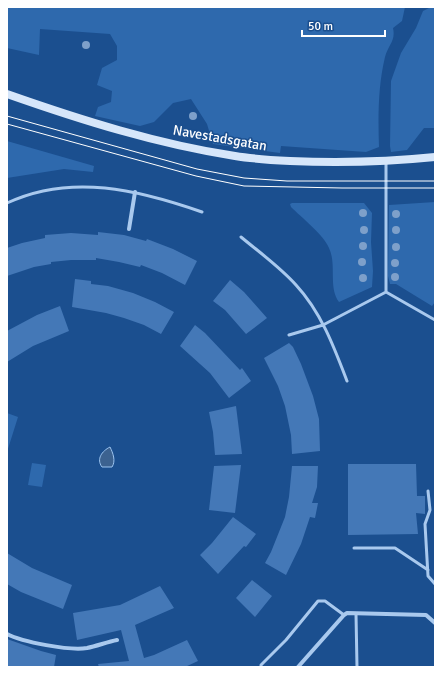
<svg xmlns="http://www.w3.org/2000/svg" width="442" height="674" font-family="Signika,sans-serif">
	<style>
		.green { fill: #2e69ad }
		.water { fill: #3c6290; stroke: #9cc4f0 }
		.building { fill: #4478b7 }
		.lines { fill: none; stroke-linecap: round; stroke-linejoin: round }
		.lane { stroke: #a9c9ee; stroke-width: 3 }
		.street { stroke: #a9c9ee; stroke-width: 4 }
		.secondary { stroke: #d6e6fa; stroke-width: 8 }
		.tram { stroke: #fff; stroke-width: 1 }
		.tree { fill: #7ea0ca }
		.labels { text-anchor: middle; dominant-baseline: central; stroke-width: 3; stroke-linejoin: round; paint-order: stroke }
		.street-label { font-size: 14px; fill: #fff; stroke: #1b4f8f }
	</style>
	<rect width="100%" height="100%" fill="#1b4f8f"/>
	<path class="green" d="M7,7H405L402,21L393,28C396,41 388,45 385,57C378,86 378,117 379,147L366,152L281,146L280,153L213,144L207,124L191,99L173,103L154,122L140,126L95,116L98,107L111,102L112,91L97,85L102,68L117,60V46L110,34L40,29L39,55L7,48Z
		M431,7H435V128H424L407,150L391,152L390,146L391,81L401,53L416,28L423,11Z
		M7,141L94,166L93,172L64,169L7,178Z
		M435,202V302L432,306L396,284H390L388,276L389,205Z
		M292,203H364L372,213L371,242L373,271L372,287L339,302C328,287 337,265 329,248C324,235 301,217 291,207L290,204Z
		M7,413L18,417L7,452Z
		M32,463L46,465L42,487L28,485Z"/>
	<path class="water" d="M110,447C113,453 116,461 112,467H102C96,459 102,451 110,447Z"/>
	<path class="building" d="M98,232L124,235L146,241L147,239L173,249L197,261L185,285L162,273L141,265L140,267L119,262L96,258V260H71L51,262V264L34,267L7,276V248L22,243L45,238V235L71,233L98,235Z
		M75,279L91,281V284L108,286L133,293L155,302L174,312L161,334L144,325L124,318L106,313L72,307Z
		M230,280L244,292L267,318L246,334L225,310L213,301Z
		M60,306L69,331L33,346L7,362V331L37,315Z
		M195,325L205,333L240,370L242,368L251,381L229,398L210,373L180,346Z
		M289,343L293,347L301,364L313,396L319,419L320,451L292,454L291,435L285,406L278,386L264,358Z
		M236,406L242,454L215,455L213,432L209,412Z
		M348,464H416L417,496H425V514L416,513L418,534L348,535Z
		M241,465L235,513L209,510L214,466Z
		M292,466H318L317,487L312,503H318L315,518L310,517L301,544L286,575L265,563L271,552L285,517L289,497Z
		M233,517L256,534L246,547L244,546L218,574L200,555L212,543Z
		M7,553L32,568L72,585L63,609L21,592L7,584Z
		M252,580L272,596L255,617L236,598Z
		M160,586L174,608L135,625L144,658L154,655L187,640L198,661L185,667H99L98,664L129,661L121,630L77,640L73,613L120,605Z
		M7,639L41,651L56,655L54,667H7Z"/>
	<g class="lines">
		<path class="lane" d="M7,203C71,173 139,190 202,212
			M241,237C259,252 280,267 296,285C321,312 334,347 347,381
			M386,292V161
			M289,335L323,325L386,292L435,320
			M428,491L430,510L425,524L428,576L435,584
			M354,548H395L428,570
			M356,614L357,667
			M261,667V665L286,640L318,601H325L344,615"/>
		<path class="street" d="M129,229L135,192
			M7,634C22,642 70,651 87,648C97,646 107,642 117,640
			M298,667L344,615L347,613L426,615L435,623"/>
		<path class="secondary" d="M7,94C81,120 157,144 235,156C253,159 271,160 290,161C339,163 386,162 435,157"/>
		<path class="tram" d="M7,116L197,169L244,178L287,181H435
			M7,124L196,176L244,186L342,188H435"/>
	</g>
	<g class="tree">
		<circle cx="86" cy="45" r="4"/>
		<circle cx="193" cy="116" r="4"/>
		<circle cx="363" cy="213" r="4"/>
		<circle cx="396" cy="214" r="4"/>
		<circle cx="364" cy="230" r="4"/>
		<circle cx="396" cy="230" r="4"/>
		<circle cx="363" cy="246" r="4"/>
		<circle cx="396" cy="247" r="4"/>
		<circle cx="362" cy="262" r="4"/>
		<circle cx="395" cy="263" r="4"/>
		<circle cx="395" cy="277" r="4"/>
		<circle cx="363" cy="278" r="4"/>
	</g>
	<g class="labels">
		<g class="street-label">
			<text transform="translate(220 138) rotate(10)">Navestadsgatan</text>
		</g>
	</g>
	<rect width="442" height="674" fill="none" stroke="#ffffff" stroke-width="16"/>
	<path d="M302 30v6h83v-6" fill="none" stroke="#ffffff" stroke-width="2"/>
	<text x="308" y="30" font-size="12" fill="#ffffff" stroke="#1b4f8f" stroke-width="3" paint-order="stroke">50 m</text>
</svg>
